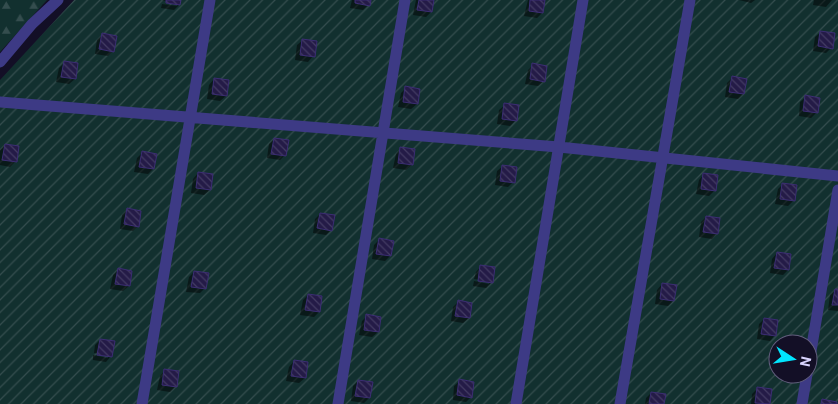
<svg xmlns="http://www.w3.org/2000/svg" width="838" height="404" font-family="Roboto,sans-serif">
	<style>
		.forest { fill: url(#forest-firs) }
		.garden { fill: url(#garden-furrows); fill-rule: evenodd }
		.shadow { fill: #0007 }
		.building { fill: url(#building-back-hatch); stroke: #3b2d73 }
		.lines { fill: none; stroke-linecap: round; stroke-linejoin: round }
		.service { stroke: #3d3a85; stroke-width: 11 }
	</style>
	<defs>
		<pattern id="forest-firs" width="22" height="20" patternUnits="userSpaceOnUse" patternTransform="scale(1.25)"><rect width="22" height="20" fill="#12302f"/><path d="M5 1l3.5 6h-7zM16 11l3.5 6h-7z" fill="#344d4e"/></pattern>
		<pattern id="garden-furrows" width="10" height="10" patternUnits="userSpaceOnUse" patternTransform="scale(1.25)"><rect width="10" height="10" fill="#12302f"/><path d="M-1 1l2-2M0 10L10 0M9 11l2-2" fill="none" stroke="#344d4e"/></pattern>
		<pattern id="building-back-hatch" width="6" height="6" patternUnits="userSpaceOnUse" patternTransform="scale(1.25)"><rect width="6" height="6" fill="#241b47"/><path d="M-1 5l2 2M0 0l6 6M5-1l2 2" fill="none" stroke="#433b63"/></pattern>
	</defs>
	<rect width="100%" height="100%" fill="#130f26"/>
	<path class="forest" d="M0,0H47L0,52Z"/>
	<path class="garden" d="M74,0H838V404H0V80ZM778,344H808V374H778Z"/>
	<path class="shadow" d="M162,0H180L179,5L174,10L161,8L162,4L177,6V4Z
		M352,0H369L368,5L363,10L350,8Z
		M416,0H433L431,12L426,17L413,15Z
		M528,0H544L542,13L537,18L524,16Z
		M739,0H755L751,3Z
		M814,0H832L826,7L813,5Z
		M821,32L831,48L826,53L813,51L815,37Z
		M102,35L113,51L108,56L95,54L97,40Z
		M303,40L313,56L308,62L295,60L297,45Z
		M64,63L75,79L69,84L56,82L59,68Z
		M533,65L544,81L538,86L525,84L528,70Z
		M732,78L743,94L738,99L725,97L727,83Z
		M214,79L226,96L220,101L207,99L209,85Z
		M406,88L419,90L417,104L411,109L398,107L401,93Z
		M806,97L819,99L816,113L811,118L799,116L800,102Z
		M505,105L517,107L515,121L510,126L497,124L499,110Z
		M274,139L285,155L280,160L267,158L269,144Z
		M5,145L16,161L10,167L0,165V150Z
		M401,148L412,165L406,170L393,168L396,154Z
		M142,153L153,169L148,174L134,172L137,158Z
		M503,166L513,182L508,187L495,185L497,171Z
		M198,173L210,190L204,195L191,193L193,179Z
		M704,174L715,190L709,196L696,194L699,180Z
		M783,184L794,200L788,206L775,204L778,189Z
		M127,210L138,226L133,231L120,229L122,215Z
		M320,214L331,230L326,235L313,233L315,219Z
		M706,217L717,233L712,239L699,237L701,222Z
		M379,240L390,256L385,261L372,259L374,245Z
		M777,253L788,270L783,275L770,273L772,259Z
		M481,266L492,282L486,288L473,286L474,281L489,284V281L474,279L476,272Z
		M118,270L131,272L129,286L123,291L110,289L113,275Z
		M194,272L205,288L200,293L186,292L189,277Z
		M662,284L673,301L668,306L655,304L657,290Z
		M835,290H838V311L828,310L830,295Z
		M308,295L319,312L314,317L300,315L303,300Z
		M458,302L469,318L463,323L451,321L453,307Z
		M367,316L378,332L372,337L359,335L362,321Z
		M764,319L775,335L770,341L757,339L759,324Z
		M100,340L111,356L106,362L93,360V355L108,358V355L94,353L95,345Z
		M294,361L305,378L299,383L286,381L289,367Z
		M165,370L176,386L170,392L157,390L160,376Z
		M358,381L369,398L364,403L351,401L353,386Z
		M460,381L471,397L466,402L453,400L454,386Z
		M758,388L770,391L768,404H751L752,394Z
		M651,393L663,404H645L646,398Z"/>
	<path class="building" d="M166,0H181L180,5L166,3Z
		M355,0H371L370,6L355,3Z
		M419,0H434L432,12L417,10Z
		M530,0H545L543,13L529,11Z
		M820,31L835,33L833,49L818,46Z
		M102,33L117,36L114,52L99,49Z
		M302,39L317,41L315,57L300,55Z
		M64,61L78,63L76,79L61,77Z
		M532,63L547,66L545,82L530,79Z
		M732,76L747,79L744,94L729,92Z
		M214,78L229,80L227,96L212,94Z
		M405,86L420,89L418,104L403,102Z
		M805,95L820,98L818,113L803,111Z
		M504,103L519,105L517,121L502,119Z
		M274,138L289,140L286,156L271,154Z
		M5,144L19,146L17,162L2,160Z
		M400,147L415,149L413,165L398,163Z
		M142,151L157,154L154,169L139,167Z
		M502,165L517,167L515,183L500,181Z
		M198,172L213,174L211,190L196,188Z
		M703,173L718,175L716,191L701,189Z
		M782,183L797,185L795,201L780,199Z
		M127,208L141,211L139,227L124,224Z
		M320,213L335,215L332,231L317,228Z
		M706,216L720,218L718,234L703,232Z
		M379,238L394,241L391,256L376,254Z
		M777,252L791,254L789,270L774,268Z
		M480,265L495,267L493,283L478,281Z
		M118,268L132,271L130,286L115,284Z
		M194,271L209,273L206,289L191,287Z
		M662,283L677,285L674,301L660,299Z
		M835,289H838V305H832Z
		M308,294L322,296L320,312L305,310Z
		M458,300L472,303L470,318L455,316Z
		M366,314L381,317L379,332L364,330Z
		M764,318L778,320L776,336L761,334Z
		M100,339L115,341L112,357L97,355Z
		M294,360L308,362L306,378L291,376Z
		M164,369L179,371L177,387L162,385Z
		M459,379L474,382L472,398L457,395Z
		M358,380L373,382L370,398L355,396Z
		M757,387L772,389L770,404L755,403Z
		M651,392L666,394L664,404H649Z
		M822,399L837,402V404H821Z"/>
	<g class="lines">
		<path class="service" d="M0,62L32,24L58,0
			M0,102L559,147L838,176
			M808,369L838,190
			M142,404L210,0
			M338,404L405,0
			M516,404L583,0
			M620,404L690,0
			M802,404L807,374"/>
	</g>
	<g transform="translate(793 359) rotate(102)"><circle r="24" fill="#130f26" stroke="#625e7d"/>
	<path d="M0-4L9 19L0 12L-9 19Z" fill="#00e5ff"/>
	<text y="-8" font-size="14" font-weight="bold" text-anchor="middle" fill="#d9d4ff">N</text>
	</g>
</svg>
